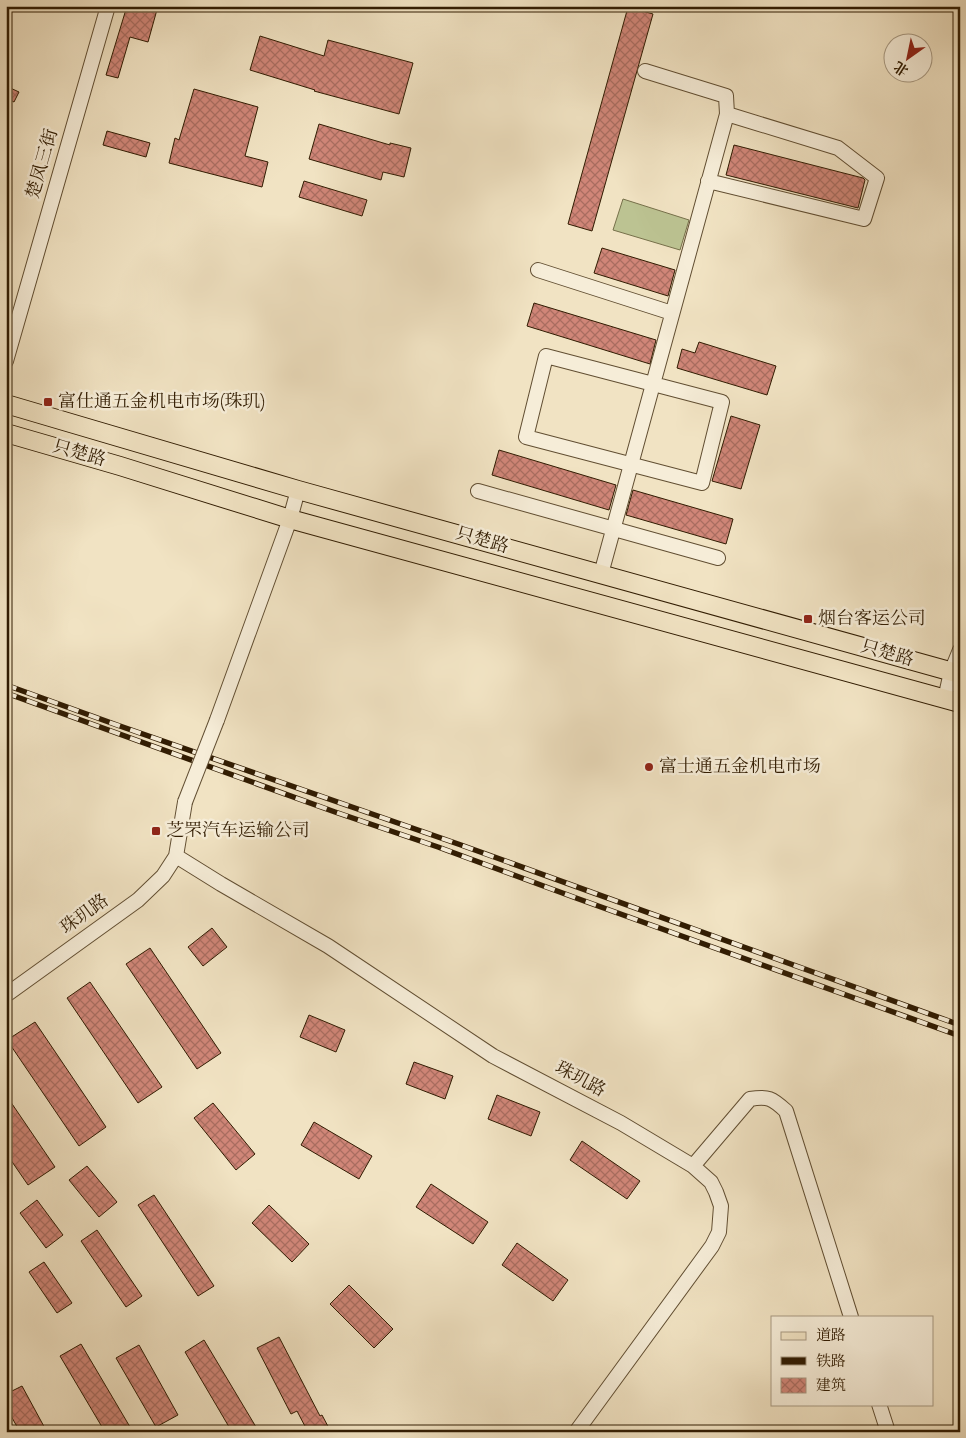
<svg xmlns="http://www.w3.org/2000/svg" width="966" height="1438" font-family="'IM FELL English','Noto Serif SC',serif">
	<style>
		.garden { fill: #bcc392; stroke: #76704a }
		.building { fill: url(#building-cross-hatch); stroke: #311c02 }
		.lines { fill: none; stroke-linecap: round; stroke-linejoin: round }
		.minor-casing { stroke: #614e32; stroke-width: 16 }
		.major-casing { stroke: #311c02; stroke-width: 20 }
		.minor { stroke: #f6edd8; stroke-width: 14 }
		.major { stroke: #f1e3c3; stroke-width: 18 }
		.rail-casing { stroke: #311c02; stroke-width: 5.5 }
		.rail { stroke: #f6edd8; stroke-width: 4; stroke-dasharray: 11; stroke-linecap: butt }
		.minor-bridge-casing { stroke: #614e32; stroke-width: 16; stroke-linecap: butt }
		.minor-bridge { stroke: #f6edd8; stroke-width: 14 }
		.poi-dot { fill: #8f2418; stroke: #f6edd8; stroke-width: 2 }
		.labels { text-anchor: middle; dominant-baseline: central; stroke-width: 5; stroke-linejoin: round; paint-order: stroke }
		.street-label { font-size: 18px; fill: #311c02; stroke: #f6edd8 }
		.poi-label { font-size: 18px; fill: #311c02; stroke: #f6edd8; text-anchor: start }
	</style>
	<defs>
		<pattern id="building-cross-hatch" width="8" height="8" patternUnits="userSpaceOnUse" patternTransform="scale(1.25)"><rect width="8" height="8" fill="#d08678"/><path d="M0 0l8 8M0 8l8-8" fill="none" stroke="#a96d60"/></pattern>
	</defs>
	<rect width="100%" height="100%" fill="#f1e3c3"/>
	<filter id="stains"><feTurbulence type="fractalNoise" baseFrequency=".004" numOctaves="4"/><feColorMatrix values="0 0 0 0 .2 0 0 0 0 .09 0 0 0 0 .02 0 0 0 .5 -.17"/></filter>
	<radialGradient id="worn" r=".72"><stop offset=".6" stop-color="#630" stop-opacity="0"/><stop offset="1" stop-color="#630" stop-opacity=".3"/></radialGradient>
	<path class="garden" d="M623,199L689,220L680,250L613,230Z"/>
	<path class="building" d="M127,6H158L148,42L130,37L118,78L106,75Z
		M628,7L653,14L592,231L568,224Z
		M260,36L324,56L328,40L413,63L399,114L314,91L315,90L250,70Z
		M6,86L19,92L14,102L6,98Z
		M194,89L258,107L245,156L268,162L262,187L169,163L175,138L179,140Z
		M319,124L390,145V143L411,148L404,177L383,172L381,180L309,159Z
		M107,131L150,143L146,157L103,145Z
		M734,145L863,178L865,180L858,208L726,175Z
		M304,181L367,200L362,216L299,197Z
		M602,248L675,270L668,296L594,273Z
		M534,303L656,340L650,364L527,326Z
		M699,342L776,366L767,395L677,368L682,349L695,353Z
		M731,416L760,425L741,489L712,481Z
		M499,450L616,485L609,510L492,475Z
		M633,490L733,519L726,544L626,515Z
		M212,928L227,947L203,966L188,947Z
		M150,948L221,1053L197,1069L126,964Z
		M90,982L162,1087L138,1103L67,998Z
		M309,1015L345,1030L336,1052L300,1037Z
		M35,1022L106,1127L79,1146L7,1040Z
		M414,1062L453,1076L445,1099L406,1084Z
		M6,1095L55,1167L28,1185L6,1153Z
		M497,1095L540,1112L531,1136L488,1119Z
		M213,1103L255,1154L236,1170L194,1118Z
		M314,1122L372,1156L359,1179L301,1145Z
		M582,1141L640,1181L627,1199L570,1160Z
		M87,1166L117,1202L99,1217L69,1180Z
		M431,1184L488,1222L473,1244L416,1207Z
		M154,1195L214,1286L198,1296L138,1205Z
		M37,1200L63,1235L46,1248L20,1213Z
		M269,1205L309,1244L292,1262L252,1223Z
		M97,1230L142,1296L126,1307L81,1241Z
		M517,1243L568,1280L553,1301L502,1265Z
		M44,1262L72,1303L57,1313L29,1272Z
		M349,1285L393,1329L374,1348L330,1304Z
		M279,1337L320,1416L322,1415L331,1432H308L297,1411L291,1414L257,1348Z
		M204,1340L259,1432H232L185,1352Z
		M81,1344L133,1432H105L60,1356Z
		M139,1345L178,1415L156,1427L116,1358Z
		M22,1386L47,1432H20L6,1407V1394Z"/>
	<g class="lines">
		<g class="minor-casing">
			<path id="minor" d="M645,71L726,96L727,114
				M538,270L672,313
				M546,356L722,402L702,483L526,437Z
				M6,361L108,6
				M478,491L718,558
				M601,574L727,114L838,148L877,178L864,219L708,181
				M945,699L951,672L960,650
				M217,720L290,519L298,490
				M176,856L221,884L328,946L493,1056L621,1123L693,1166L711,1182L716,1192L721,1206L719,1232L712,1246L576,1432
				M6,995L138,900L163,876L176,856L185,802
				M693,1166L750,1099C768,1096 772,1098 786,1111L851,1317
				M879,1404L888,1432"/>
		</g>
		<g class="major-casing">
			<path id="major" d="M6,404L298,490L960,674
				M6,433L120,466L290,519L960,703"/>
		</g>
		<use href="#minor" class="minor"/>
		<use href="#major" class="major"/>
		<g class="rail-casing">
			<path id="rail" d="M6,685L117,725L461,845L960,1025
				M6,693L335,812L438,847L576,898L960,1036"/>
		</g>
		<use href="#rail" class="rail"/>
		<g class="minor-bridge-casing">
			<path id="minor-bridge" d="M185,802L217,720"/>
		</g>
		<use href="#minor-bridge" class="minor-bridge"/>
	</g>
	<g class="poi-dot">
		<rect x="43" y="397" width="10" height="10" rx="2.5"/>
		<rect x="803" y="614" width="10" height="10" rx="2.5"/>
		<circle cx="649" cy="767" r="5"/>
		<rect x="151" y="826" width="10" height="10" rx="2.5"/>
	</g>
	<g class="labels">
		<g class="street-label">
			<text transform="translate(43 164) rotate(-74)">楚凤三街</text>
			<text transform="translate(79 454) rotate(16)">只楚路</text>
			<text transform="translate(482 541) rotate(16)">只楚路</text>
			<text transform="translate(887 654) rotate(16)">只楚路</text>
			<text transform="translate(85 915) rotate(-36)">珠玑路</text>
			<text transform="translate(580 1080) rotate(28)">珠玑路</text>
		</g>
		<g class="poi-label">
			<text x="58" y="402">富仕通五金机电市场(珠玑)</text>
			<text x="818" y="619">烟台客运公司</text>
			<text x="659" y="767">富士通五金机电市场</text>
			<text x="166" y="831">芝罘汽车运输公司</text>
		</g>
	</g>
	<rect width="966" height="1438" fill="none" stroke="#f1e3c3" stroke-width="25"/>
	<rect x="8" y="8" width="951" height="1423" fill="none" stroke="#311c02" stroke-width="2.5"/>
	<rect x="12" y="12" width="941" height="1413" fill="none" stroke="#311c02"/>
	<rect x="771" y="1316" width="162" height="90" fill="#f6edd8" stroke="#a79982"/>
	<rect x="781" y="1332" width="25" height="8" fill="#f1e3c3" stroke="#a79982"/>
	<text x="816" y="1340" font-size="15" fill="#311c02">道路</text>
	<rect x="781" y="1357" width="25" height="8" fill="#311c02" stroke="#a79982"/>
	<text x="816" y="1366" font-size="15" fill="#311c02">铁路</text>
	<rect x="781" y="1378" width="25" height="15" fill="url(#building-cross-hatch)" stroke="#a79982"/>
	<text x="816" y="1390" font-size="15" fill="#311c02">建筑</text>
	<g transform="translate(908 58) rotate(213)"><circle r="24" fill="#f6edd8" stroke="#a79982"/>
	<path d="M0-4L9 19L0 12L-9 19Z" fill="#8f2418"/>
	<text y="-8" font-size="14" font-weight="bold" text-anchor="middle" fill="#311c02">北</text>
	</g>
	<rect width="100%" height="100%" filter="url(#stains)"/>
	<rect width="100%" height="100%" fill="url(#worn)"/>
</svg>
